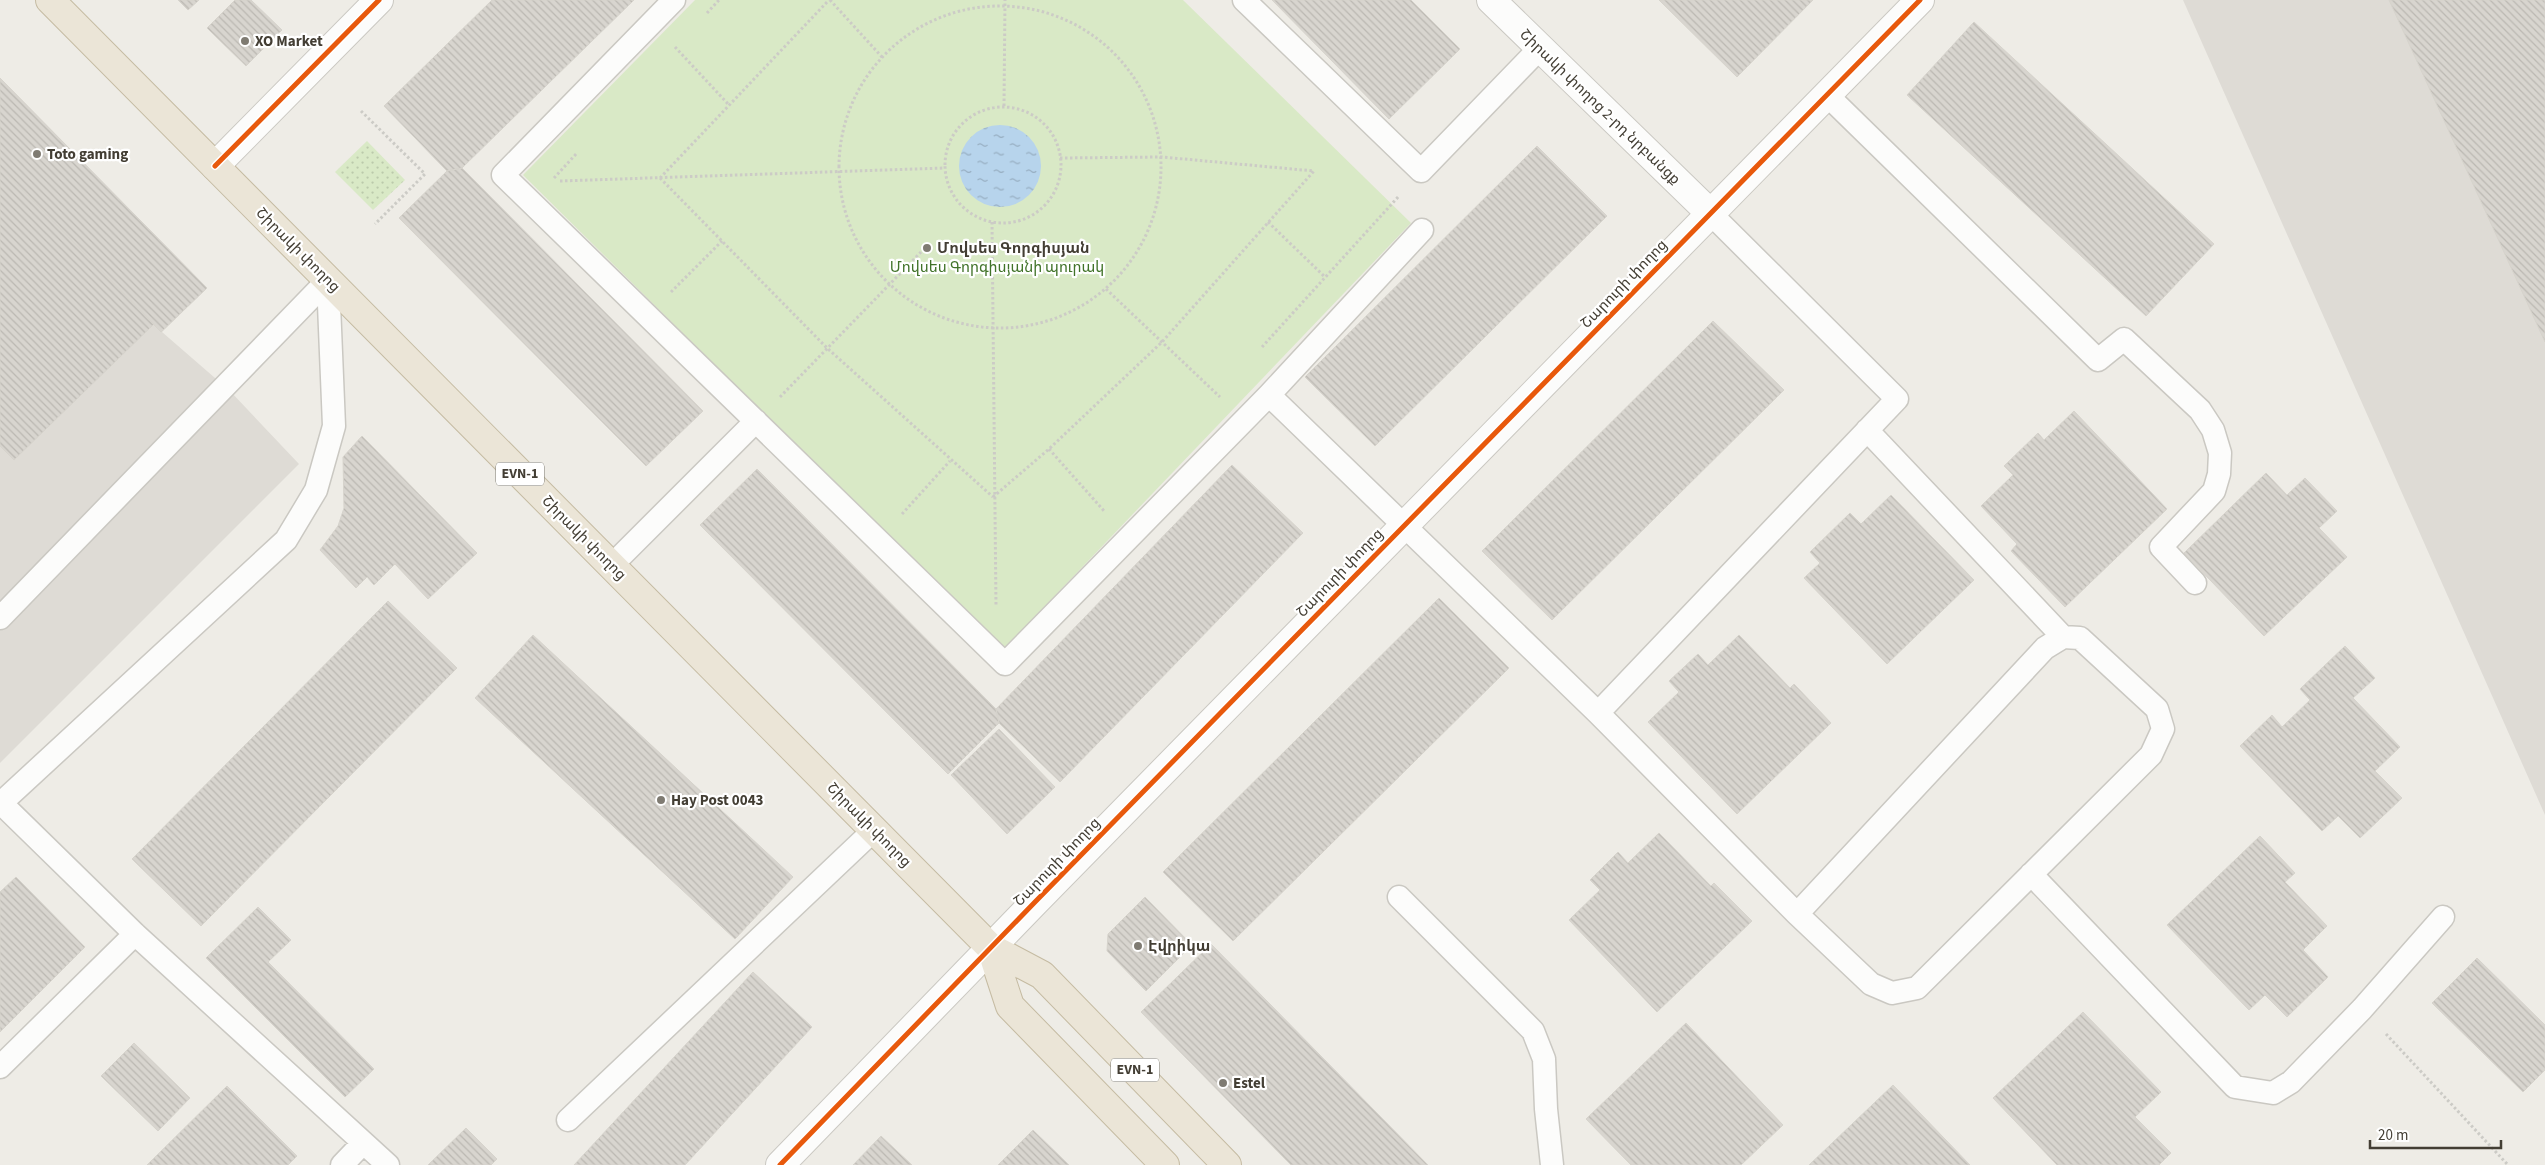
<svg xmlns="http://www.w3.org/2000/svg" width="2545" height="1165" font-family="'Source Sans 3','Noto Sans Armenian',sans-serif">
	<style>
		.industrial { fill: #dedbd5 }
		.grass { fill: url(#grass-dots) }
		.park { fill: #d9e9c6 }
		.water { fill: url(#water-ripples) }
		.building { fill: url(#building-back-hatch); stroke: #d6d3cc }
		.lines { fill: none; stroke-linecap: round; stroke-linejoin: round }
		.lane-casing { stroke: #cac8c2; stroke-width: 25 }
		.street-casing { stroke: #cac8c2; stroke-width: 30 }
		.highway-casing { stroke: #c5bba2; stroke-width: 30 }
		.path { stroke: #cccbc6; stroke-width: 3; stroke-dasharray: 2.5 2.5; stroke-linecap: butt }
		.lane { stroke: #fcfcfb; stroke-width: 22 }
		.street { stroke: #fcfcfb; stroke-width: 28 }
		.highway { stroke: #ebe5d7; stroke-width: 28 }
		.cycleway-casing { stroke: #fff; stroke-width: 8 }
		.cycleway { stroke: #e8590c; stroke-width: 5 }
		.poi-dot { fill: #7f7b72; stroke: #fff; stroke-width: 2 }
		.labels { text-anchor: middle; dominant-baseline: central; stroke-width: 4.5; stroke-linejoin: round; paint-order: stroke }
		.shield { fill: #fff; stroke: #7b7871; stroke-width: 1 }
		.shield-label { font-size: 14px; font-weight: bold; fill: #433e34 }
		.poi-label { font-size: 15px; font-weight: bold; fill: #433e34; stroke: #fff; text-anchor: start }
		.street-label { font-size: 15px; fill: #433e34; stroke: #fff }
		.park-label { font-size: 15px; fill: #417329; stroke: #fff }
	</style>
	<defs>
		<pattern id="grass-dots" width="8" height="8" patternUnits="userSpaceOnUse" patternTransform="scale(1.25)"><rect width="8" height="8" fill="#d9e9c6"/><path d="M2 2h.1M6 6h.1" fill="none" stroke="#bbc9ab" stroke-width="1.8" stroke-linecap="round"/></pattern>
		<pattern id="water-ripples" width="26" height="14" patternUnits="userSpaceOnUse" patternTransform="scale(1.25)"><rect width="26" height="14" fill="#b7d4ec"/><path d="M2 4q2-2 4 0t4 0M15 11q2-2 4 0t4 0" fill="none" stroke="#96adc0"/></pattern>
		<pattern id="building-back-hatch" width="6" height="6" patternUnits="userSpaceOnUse" patternTransform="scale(1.25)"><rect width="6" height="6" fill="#d8d5cf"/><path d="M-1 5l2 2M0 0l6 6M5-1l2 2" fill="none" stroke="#bbb8b2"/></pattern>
	</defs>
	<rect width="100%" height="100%" fill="#eeece6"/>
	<path class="industrial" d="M2183,0H2545V815Z
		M0,78L207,288L162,332L230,391L299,464L0,763Z"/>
	<path class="grass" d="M367,141L405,180L373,210L335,172Z"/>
	<path class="park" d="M695,0H1183L1411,223L1003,650L523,175Z"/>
	<path class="water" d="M959 166a41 41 0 1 1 82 0a41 41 0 1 1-82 0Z"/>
	<path class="building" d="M178,0H199L188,10Z
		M235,0H251L282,30L246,66L207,28Z
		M492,0H634L462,168L447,171L384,106Z
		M1272,0H1411L1460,49L1389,119Z
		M1659,0H1813L1737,77Z
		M2389,0H2545V342Z
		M1974,22L2214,244L2146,316L1907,95Z
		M0,78L207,288L161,332L0,167Z
		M1537,146L1607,216L1375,446L1305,377Z
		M0,167L154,324L14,460L0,446Z
		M462,168L703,411L646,466L399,218L447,171Z
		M1713,321L1784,390L1552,620L1482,551Z
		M2074,411L2167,509L2065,607L2011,551L2017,544L1981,506L2013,475L2004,466L2038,433L2044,440Z
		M362,436L477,553L428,599L395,564L374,585L367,577L356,588L320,550L338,526L344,508L343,457Z
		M1232,465L1303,533L1060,782L999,723L996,709Z
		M757,469L996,709L999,723L948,774L700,525Z
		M2266,473L2287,495L2305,478L2337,511L2319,528L2347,557L2264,636L2184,553Z
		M1891,495L1974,580L1887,664L1804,578L1820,563L1810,552L1850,513L1861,524Z
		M1439,598L1509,668L1233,941L1163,872Z
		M388,601L457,668L201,926L132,859Z
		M533,635L793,877L735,939L475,698Z
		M1739,635L1790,688L1794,684L1831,723L1737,814L1648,722L1679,692L1669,681L1698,654L1708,665Z
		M2345,646L2375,678L2353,698L2400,747L2375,771L2402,798L2360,838L2338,816L2322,831L2240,746L2272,715L2282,727L2310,700L2300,689Z
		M999,729L1055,787L1007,834L951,775Z
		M1659,833L1711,886L1714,883L1752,921L1657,1012L1569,920L1600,890L1590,880L1618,852L1628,863Z
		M2260,836L2295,873L2285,882L2327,926L2303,950L2328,977L2287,1017L2265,995L2249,1010L2167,925Z
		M16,877L85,947L0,1032V892Z
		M1145,897L1192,945L1146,991L1107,951L1108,934Z
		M258,907L291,940L268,962L374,1069L345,1097L206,958Z
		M1211,944L1428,1165H1291L1141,1012Z
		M2477,958L2545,1025V1070L2523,1092L2432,1003Z
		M753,972L812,1027L685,1165H574Z
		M2083,1012L2161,1092L2135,1117L2171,1153L2159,1165H2057L1993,1098Z
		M1686,1023L1783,1125L1741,1165H1631L1586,1119Z
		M134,1043L190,1098L158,1131L101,1076Z
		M1893,1085L1970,1165H1809Z
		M227,1086L297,1156L288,1165H147Z
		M466,1128L497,1159L491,1165H428Z
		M1033,1130L1069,1165H998Z
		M881,1136L912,1165H853Z"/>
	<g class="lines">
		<g class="lane-casing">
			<path id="lane" d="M674,0L503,175L1005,664L1269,395L1422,230
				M1244,0L1421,171L1539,49
				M1827,95L2098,360L2124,339L2200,410L2213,430L2220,453L2219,474L2214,491L2161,547L2195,583
				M1269,395L1598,713L1797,914L2045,648L2063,637L2080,638L2157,709L2163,729L2151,755L1917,988L1892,993L1871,984L1797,914
				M1867,430L2063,637
				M611,566L756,421
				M0,618L328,280
				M1598,713L1897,399L1710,213
				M1,803L135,934L388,1165
				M0,804L286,540L316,490L334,426L328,280
				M2031,874L2235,1087L2273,1093L2291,1082L2362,1009L2443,917
				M1399,897L1533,1031L1544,1059L1546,1109L1552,1165
				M0,1067L135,934
				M568,1120L874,830
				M342,1165L363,1143"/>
		</g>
		<g class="street-casing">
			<path id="street" d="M1491,0L1710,213
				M215,166L379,0
				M780,1165L1035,902L1920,0"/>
		</g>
		<g class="highway-casing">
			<path id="highway" d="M50,0L991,948L1042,975L1227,1165
				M991,948L1010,1006L1165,1165"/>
		</g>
		<path class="path" d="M830,0L882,57
			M839 167a161 161 0 1 1 322 0a161 161 0 1 1-322 0Z
			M707,13L719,0
			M675,47L729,105
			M1004,106L1005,0
			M945 165a58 58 0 1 1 116 0a58 58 0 1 1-116 0Z
			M361,111L425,174L375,224
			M1060,158L1162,157L1314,171
			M554,178L577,153
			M660,178L827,348L993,497
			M660,178L829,0
			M560,181L944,168
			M992,222L996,606
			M1268,222L1325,277
			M1106,289L1220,397
			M671,292L722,241
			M1262,347L1399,196
			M780,397L921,252
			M1049,449L1105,512
			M993,497L1049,449L1162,342L1314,171
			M902,514L950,461
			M2386,1034L2508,1165"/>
		<use href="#lane" class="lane"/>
		<use href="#street" class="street"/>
		<use href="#highway" class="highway"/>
		<g class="cycleway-casing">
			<path id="cycleway" d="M215,166L379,0
				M780,1165L1035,902L1920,0"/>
		</g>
		<use href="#cycleway" class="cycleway"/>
	</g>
	<g class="poi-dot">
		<circle cx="245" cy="41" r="5"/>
		<circle cx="37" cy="154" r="5"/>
		<circle cx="927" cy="248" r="5"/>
		<circle cx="661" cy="800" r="5"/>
		<circle cx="1138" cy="946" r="5"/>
		<circle cx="1223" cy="1083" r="5"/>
	</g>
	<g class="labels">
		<g class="shield">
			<rect x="496" y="462.5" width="48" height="23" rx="4"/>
			<rect x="1111" y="1058.5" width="48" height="23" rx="4"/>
		</g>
		<g class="shield-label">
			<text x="520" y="474">EVN-1</text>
			<text x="1135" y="1070">EVN-1</text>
		</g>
		<g class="poi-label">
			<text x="255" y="41">XO Market</text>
			<text x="47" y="154">Toto gaming</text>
			<text x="937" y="248">Մովսես Գորգիսյան</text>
			<text x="671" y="800">Hay Post 0043</text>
			<text x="1148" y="946">Էվրիկա</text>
			<text x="1233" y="1083">Estel</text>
		</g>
		<g class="street-label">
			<text transform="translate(1600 107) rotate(44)">Շիրակի փողոց 2-րդ նրբանցք</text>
			<text transform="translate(298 250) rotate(45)">Շիրակի փողոց</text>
			<text transform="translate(1624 284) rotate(-46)">Շարուրի փողոց</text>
			<text transform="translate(584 538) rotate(45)">Շիրակի փողոց</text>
			<text transform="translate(1340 573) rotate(-46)">Շարուրի փողոց</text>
			<text transform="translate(869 825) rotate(45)">Շիրակի փողոց</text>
			<text transform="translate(1057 862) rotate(-46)">Շարուրի փողոց</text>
		</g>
		<g class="park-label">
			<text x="997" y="267">Մովսես Գորգիսյանի պուրակ</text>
		</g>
	</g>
	<path d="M2370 1140v8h131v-8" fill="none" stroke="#433e34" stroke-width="2.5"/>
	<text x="2378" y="1140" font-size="15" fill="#433e34" stroke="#ffffff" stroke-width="4" paint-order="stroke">20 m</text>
</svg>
